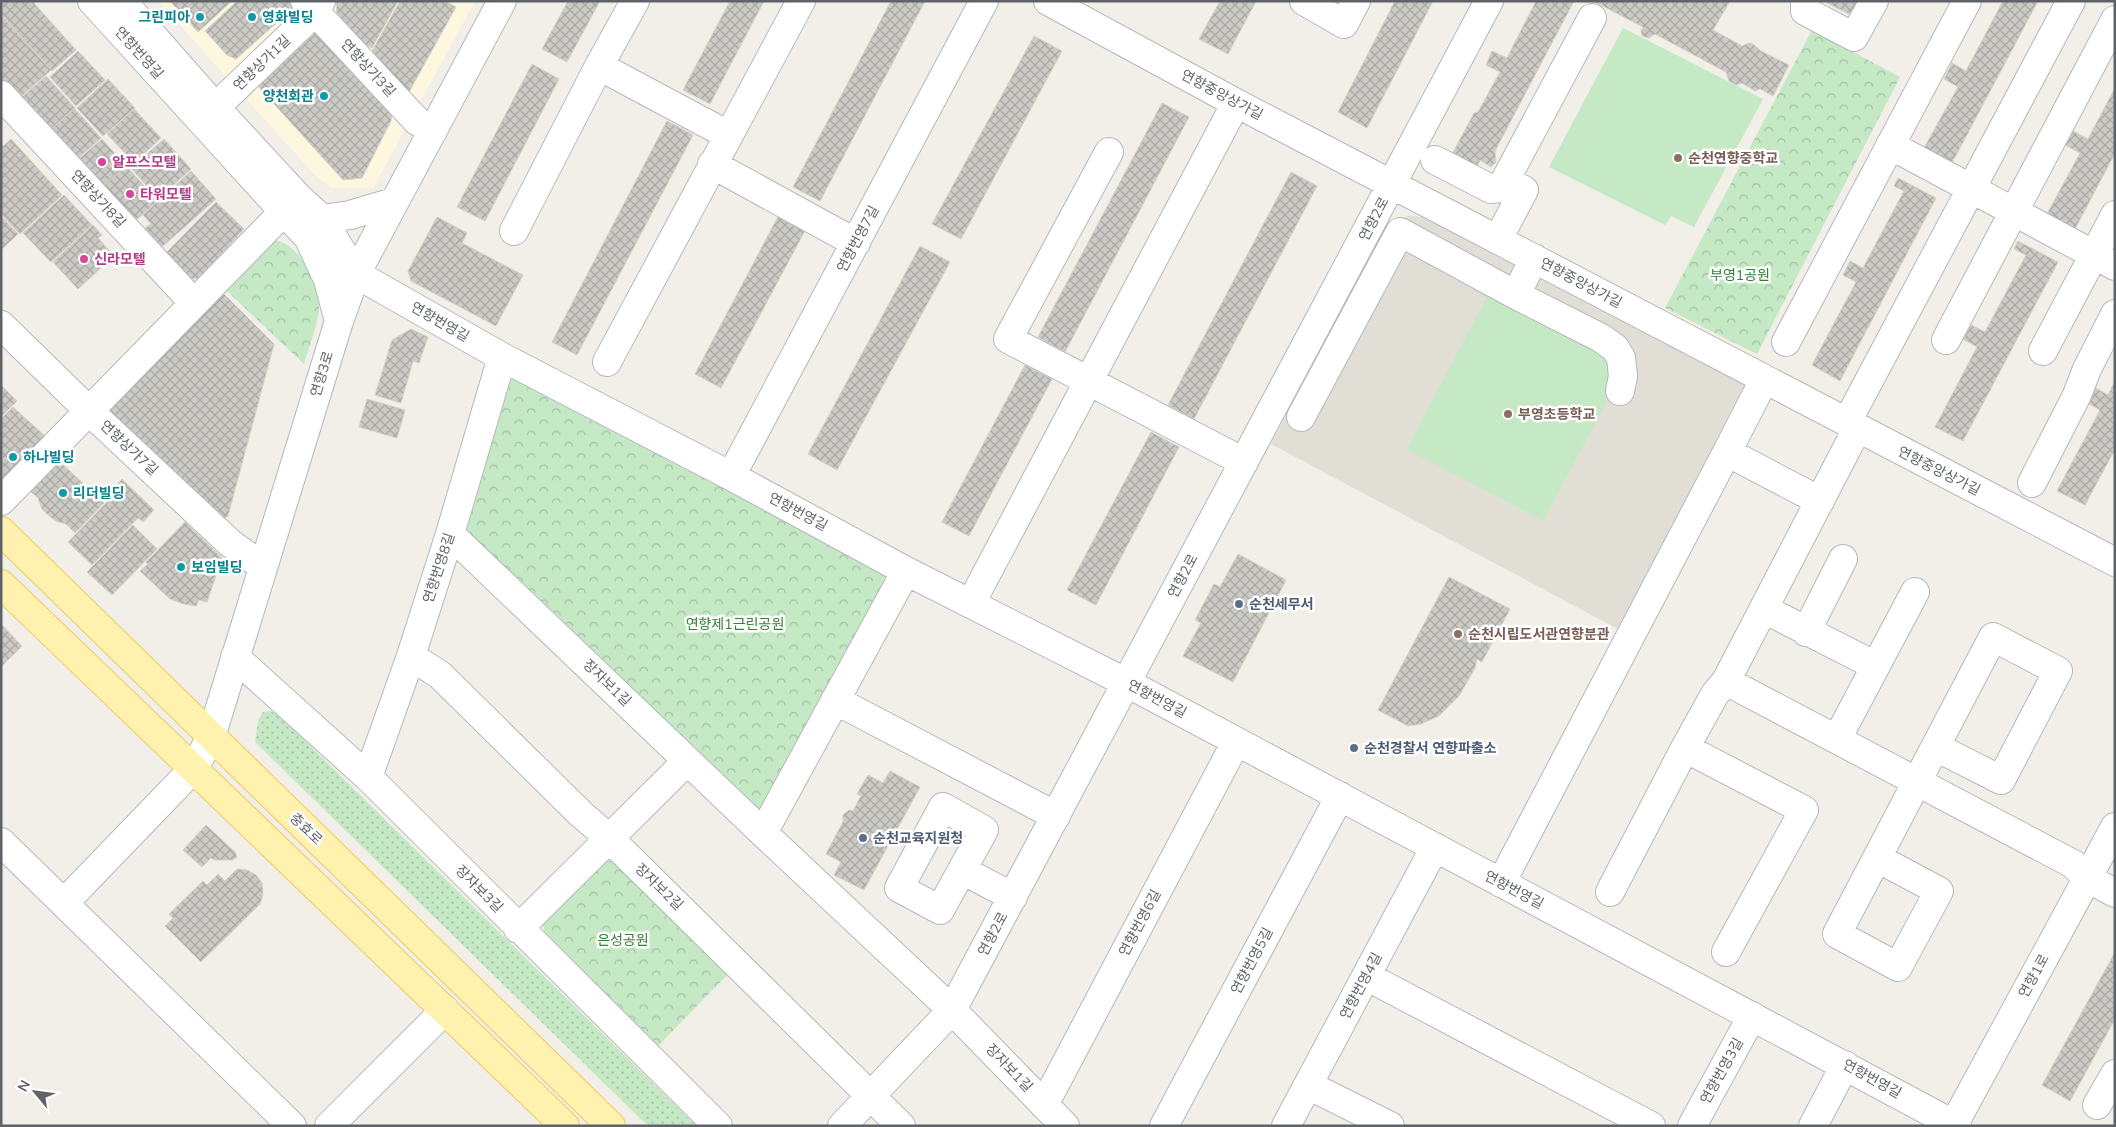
<svg xmlns="http://www.w3.org/2000/svg" width="2116" height="1127" font-family="'Nunito Sans','Noto Sans KR',sans-serif">
	<style>
		.commercial { fill: #fef7e0 }
		.education { fill: #e1ded6 }
		.grass { fill: url(#grass-dots) }
		.forest { fill: url(#forest-crowns) }
		.pitch { fill: #c5e8c5 }
		.building { fill: url(#building-cross-hatch); stroke: #d6d1c6 }
		.lines { fill: none; stroke-linecap: round; stroke-linejoin: round }
		.minor-casing { stroke: #b5b8bc; stroke-width: 30 }
		.major-casing { stroke: #f2c960; stroke-width: 30 }
		.minor { stroke: #fff; stroke-width: 28 }
		.major { stroke: #fff2af; stroke-width: 28 }
		.culture-dot { fill: #0f9aa8; stroke: #fff; stroke-width: 2 }
		.education-dot { fill: #8d6e63; stroke: #fff; stroke-width: 2 }
		.hotel-dot { fill: #d1479c; stroke: #fff; stroke-width: 2 }
		.service-dot { fill: #5c6f8a; stroke: #fff; stroke-width: 2 }
		.labels { text-anchor: middle; dominant-baseline: central; stroke-width: 5; stroke-linejoin: round; paint-order: stroke }
		.culture-label { font-size: 14px; font-weight: bold; fill: #0d838f; stroke: #fff; text-anchor: start }
		.street-label { font-size: 14px; fill: #5f6368; stroke: #fff }
		.education-label { font-size: 14px; font-weight: bold; fill: #785e54; stroke: #fff; text-anchor: start }
		.hotel-label { font-size: 14px; font-weight: bold; fill: #b23c85; stroke: #fff; text-anchor: start }
		.park-label { font-size: 14px; fill: #348238; stroke: #fff }
		.service-label { font-size: 14px; font-weight: bold; fill: #4e5e75; stroke: #fff; text-anchor: start }
	</style>
	<defs>
		<pattern id="grass-dots" width="8" height="8" patternUnits="userSpaceOnUse" patternTransform="scale(1.25)"><rect width="8" height="8" fill="#c5e8c5"/><path d="M2 2h.1M6 6h.1" fill="none" stroke="#a3c0a4" stroke-width="1.8" stroke-linecap="round"/></pattern>
		<pattern id="forest-crowns" width="20" height="18" patternUnits="userSpaceOnUse" patternTransform="scale(1.25)"><rect width="20" height="18" fill="#c5e8c5"/><path d="M2 6a3 3 0 1 1 6 0M12 15a3 3 0 1 1 6 0" fill="none" stroke="#a3c0a4"/></pattern>
		<pattern id="building-cross-hatch" width="8" height="8" patternUnits="userSpaceOnUse" patternTransform="scale(1.25)"><rect width="8" height="8" fill="#cccac5"/><path d="M0 0l8 8M0 8l8-8" fill="none" stroke="#a9a8a4"/></pattern>
	</defs>
	<rect width="100%" height="100%" fill="#f1efe8"/>
	<path class="commercial" d="M158,1H475L373,188H332L315,175Z"/>
	<path class="education" d="M1408,216L1425,217L1746,385L1618,629L1271,444L1388,222Z"/>
	<path class="grass" d="M270,711L279,715L696,1126H648L255,742L258,721L263,712Z"/>
	<path class="forest" d="M1812,30L1900,77L1757,354L1665,308Z
		M274,240C287,242 294,250 302,259C332,295 316,324 304,364L224,288Z
		M512,372L887,570L888,590L763,817L460,524Z
		M597,858L621,863L732,970L656,1048L546,941L541,914Z"/>
	<path class="pitch" d="M1623,28L1763,99L1694,227L1671,216L1665,225L1549,167Z
		M1491,289L1602,348L1617,382L1543,521L1407,449Z"/>
	<path class="building" d="M3,1H32L76,50L52,71L1,14Z
		M170,1H232L198,32Z
		M237,1H296L298,4L236,59L227,55L205,31Z
		M336,1H398L372,48L361,42L337,14Z
		M400,1H445L456,7L409,92H406L372,51Z
		M568,1H600L567,62L542,49Z
		M730,1H764L710,104L683,90Z
		M891,1H925L820,201L793,187Z
		M1220,1H1256L1228,54L1199,39Z
		M1395,1H1433L1367,128L1338,112Z
		M1536,1H1574L1495,151L1496,162L1491,167L1480,160L1475,171L1450,158L1474,113L1478,112L1500,72L1486,65L1492,51L1507,58Z
		M1593,1H1669L1671,3L1672,1H1730L1713,30L1742,46L1749,43L1753,44L1761,51L1789,65L1773,96L1760,89L1755,91L1742,83L1736,85L1729,81L1726,72L1655,34L1649,38L1642,36L1641,31L1643,27Z
		M1827,1H1863L1855,17L1827,3Z
		M2003,1H2038L1952,163L1924,148L1958,87L1944,79L1952,63L1966,71Z
		M1,15L51,70L17,100L1,82Z
		M319,30L392,108L391,121L362,178L343,180L256,84Z
		M1034,36L1062,51L961,239L932,224Z
		M78,51L105,80L76,106L50,77Z
		M532,64L559,79L485,221L457,207Z
		M46,76L75,108L49,131L20,99Z
		M108,79L135,108L103,136L77,108Z
		M2115,88V153L2075,229L2047,214L2080,153L2065,145L2073,131L2088,139Z
		M1162,103L1189,117L1065,352L1038,337Z
		M74,108L101,138L76,160L49,131Z
		M134,109L161,138L134,163L107,134Z
		M667,121L693,135L577,355L552,342Z
		M11,139L62,195L20,234L1,214V148Z
		M102,139L126,166L103,186L79,159Z
		M164,139L191,169L158,199L131,168Z
		M126,166L158,201L135,221L103,186Z
		M191,171L216,199L162,247L145,228L151,224L143,215Z
		M1291,172L1317,186L1194,419L1168,405Z
		M1898,178L1936,198L1840,381L1812,365L1856,282L1843,275L1850,261L1863,268L1904,191L1894,186Z
		M64,195L92,225L51,262L23,233Z
		M216,202L244,229L199,279L182,278L161,258Z
		M781,211L808,225L721,388L695,374Z
		M1,216L18,234L1,250Z
		M437,217L467,233L462,243L523,275L496,326L411,281L408,271Z
		M93,225L102,235L98,238L114,256L78,289L53,262Z
		M2018,241L2058,262L1963,441L1935,427L1977,347L1963,339L1971,325L1985,332L2026,255L2014,249Z
		M920,246L950,262L837,470L808,454Z
		M219,289L274,344L228,516L221,520L112,420L109,405Z
		M411,329L428,337L419,363L413,361L401,403L375,395L392,340Z
		M1025,365L1052,379L969,536L942,522Z
		M2115,381V449L2085,505L2057,491L2100,410L2086,402L2094,387L2108,395Z
		M1,385L17,401L1,417Z
		M367,399L405,410L397,438L359,427Z
		M13,407L45,436L3,479L1,419Z
		M1151,432L1179,447L1096,605L1067,590Z
		M57,459L104,503L75,533L66,524L56,521L48,515L42,509L38,498L28,489Z
		M122,479L154,510L143,522L138,518L92,565L68,542L119,490L118,483Z
		M185,522L222,558L207,602L199,600L196,606L184,604L170,599L140,571L148,564L146,562Z
		M133,525L157,549L112,595L87,572Z
		M1238,554L1286,580L1233,682L1183,656L1201,623L1195,620L1214,584L1220,587Z
		M1449,577L1510,609L1482,662L1477,659L1475,668L1459,696L1439,716L1421,724L1408,726L1378,710Z
		M1,624L22,646L1,667Z
		M890,771L920,787L864,890L834,875L841,862L826,854L843,822V815L849,810L853,811L861,796L857,794L868,775L883,783Z
		M206,825L235,852L237,857L233,860H214L211,858L202,867L183,850Z
		M237,869L247,870L256,875L262,883L263,895L260,904L201,962L165,926L173,918L169,914L203,881L207,885L218,874L225,881Z
		M2115,952V1019L2070,1101L2042,1085Z"/>
	<g class="lines">
		<g class="minor-casing">
			<path id="minor" d="M92,1L284,212L308,237L356,274L502,357L731,476L906,571L1127,683L1957,1126
				M122,1L225,118L298,197L322,219L347,260
				M305,1L417,121L433,131
				M1048,1L1236,103L2115,562
				M1304,1L1344,24L1356,1
				M1805,1V11L1854,37L1874,1
				M599,66L728,135
				M1,95L194,303
				M202,120L315,12L321,1
				M1890,145L2115,266
				M1109,152L1008,339L1244,462
				M1435,160L1491,189L1501,188L1592,18
				M712,164L856,243
				M322,219L350,215L394,202
				M514,231L599,66L635,1
				M1498,239L1524,190L1505,181
				M310,241L328,280L339,321
				M1534,258L1516,295L1601,338L1615,348L1621,358L1623,376L1620,391
				M1,325L89,411L230,543L262,566
				M1946,340L2115,20
				M1786,342L1967,1
				M2043,351L2115,215
				M607,362L801,1
				M1301,417L1400,232L1516,295
				M1847,422L2071,1
				M1727,452L1764,380
				M731,476L984,1
				M2032,483L2077,395L2087,369L2115,314
				M1,501L298,197
				M450,534L763,833
				M906,571L763,833L952,1010L1065,1126
				M971,603L1236,103
				M1764,609L1876,666
				M1806,632L1843,559
				M411,656L440,675L581,814L610,839L901,1126
				M235,657L368,777L718,1126
				M1726,681L2073,864L2087,878L2115,893
				M835,700L1056,816
				M1837,739L1915,592
				M1685,748L1804,810L1726,952
				M368,777L411,656L450,534L502,357
				M1,842L292,1126
				M1877,858L1939,891L1898,967L1837,934C1889,835 1941,736 1993,637L2058,671L2001,780L1936,747
				M962,870L940,910L899,888L943,807L984,830L962,870L1013,897
				M1501,883L1727,452L1820,501
				M1610,892L1685,748L1715,694L1726,681L1857,429
				M64,903L194,768L211,737L339,321L356,274L502,1
				M518,929L687,761
				M1366,976L1651,1126
				M1308,1085L1390,1126
				M1044,1105L1236,742
				M2097,1105L2115,1074
				M329,1126L445,1010
				M842,1126L952,1010L1489,1
				M1164,1126L1340,796
				M1286,1126L1435,847
				M1692,1126L1752,1016
				M1813,1126L1845,1065
				M1953,1126L2115,827"/>
		</g>
		<g class="major-casing">
			<path id="major" d="M1,531L611,1126
				M1,584L565,1126"/>
		</g>
		<use href="#minor" class="minor"/>
		<use href="#major" class="major"/>
	</g>
	<g class="culture-dot">
		<circle cx="200" cy="17" r="5"/>
		<circle cx="252" cy="17" r="5"/>
		<circle cx="324" cy="96" r="5"/>
		<circle cx="13" cy="457" r="5"/>
		<circle cx="63" cy="493" r="5"/>
		<circle cx="181" cy="567" r="5"/>
	</g>
	<g class="education-dot">
		<circle cx="1678" cy="158" r="5"/>
		<circle cx="1508" cy="414" r="5"/>
		<circle cx="1458" cy="634" r="5"/>
	</g>
	<g class="hotel-dot">
		<circle cx="102" cy="162" r="5"/>
		<circle cx="130" cy="194" r="5"/>
		<circle cx="84" cy="259" r="5"/>
	</g>
	<g class="service-dot">
		<circle cx="1239" cy="604" r="5"/>
		<circle cx="1354" cy="748" r="5"/>
		<circle cx="863" cy="838" r="5"/>
	</g>
	<g class="labels">
		<g class="culture-label">
			<text x="190" y="17" text-anchor="end">그린피아</text>
			<text x="262" y="17">영화빌딩</text>
			<text x="314" y="96" text-anchor="end">양천회관</text>
			<text x="23" y="457">하나빌딩</text>
			<text x="73" y="493">리더빌딩</text>
			<text x="191" y="567">보임빌딩</text>
		</g>
		<g class="street-label">
			<text transform="translate(139 53) rotate(48)">연향번영길</text>
			<text transform="translate(262 63) rotate(-44)">연향상가1길</text>
			<text transform="translate(368 68) rotate(47)">연향상가3길</text>
			<text transform="translate(1222 95) rotate(28)">연향중앙상가길</text>
			<text transform="translate(98 199) rotate(47)">연향상가8길</text>
			<text transform="translate(1374 219) rotate(-62)">연향2로</text>
			<text transform="translate(858 239) rotate(-62)">연향번영7길</text>
			<text transform="translate(1581 283) rotate(28)">연향중앙상가길</text>
			<text transform="translate(440 322) rotate(30)">연향번영길</text>
			<text transform="translate(322 374) rotate(-73)">연향3로</text>
			<text transform="translate(129 448) rotate(43)">연향상가7길</text>
			<text transform="translate(1939 471) rotate(27)">연향중앙상가길</text>
			<text transform="translate(798 512) rotate(28)">연향번영길</text>
			<text transform="translate(439 568) rotate(-72)">연향번영8길</text>
			<text transform="translate(1183 576) rotate(-62)">연향2로</text>
			<text transform="translate(607 683) rotate(44)">장자보1길</text>
			<text transform="translate(1157 699) rotate(28)">연향번영길</text>
			<text transform="translate(306 829) rotate(44)">충효로</text>
			<text transform="translate(659 887) rotate(44)">장자보2길</text>
			<text transform="translate(479 889) rotate(45)">장자보3길</text>
			<text transform="translate(1514 890) rotate(28)">연향번영길</text>
			<text transform="translate(1140 923) rotate(-62)">연향번영6길</text>
			<text transform="translate(993 934) rotate(-62)">연향2로</text>
			<text transform="translate(1252 961) rotate(-62)">연향번영5길</text>
			<text transform="translate(2034 976) rotate(-61)">연향1로</text>
			<text transform="translate(1361 986) rotate(-62)">연향번영4길</text>
			<text transform="translate(1009 1068) rotate(46)">장자보1길</text>
			<text transform="translate(1722 1071) rotate(-61)">연향번영3길</text>
			<text transform="translate(1872 1079) rotate(29)">연향번영길</text>
		</g>
		<g class="education-label">
			<text x="1688" y="158">순천연향중학교</text>
			<text x="1518" y="414">부영초등학교</text>
			<text x="1468" y="634">순천시립도서관연향분관</text>
		</g>
		<g class="hotel-label">
			<text x="112" y="162">알프스모텔</text>
			<text x="140" y="194">타워모텔</text>
			<text x="94" y="259">신라모텔</text>
		</g>
		<g class="park-label">
			<text x="1740" y="275">부영1공원</text>
			<text x="735" y="624">연향제1근린공원</text>
			<text x="623" y="940">은성공원</text>
		</g>
		<g class="service-label">
			<text x="1249" y="604">순천세무서</text>
			<text x="1364" y="748">순천경찰서 연향파출소</text>
			<text x="873" y="838">순천교육지원청</text>
		</g>
	</g>
	<rect width="2116" height="1127" fill="none" stroke="#5f6368" stroke-width="5"/>
	<g transform="translate(35 1092) rotate(299)" stroke="#ffffff" stroke-width="4" paint-order="stroke">
	<path d="M0-4L9 19L0 12L-9 19Z" fill="#5f6368"/>
	<text y="-8" font-size="14" font-weight="bold" text-anchor="middle" fill="#5f6368">N</text>
	</g>
</svg>
